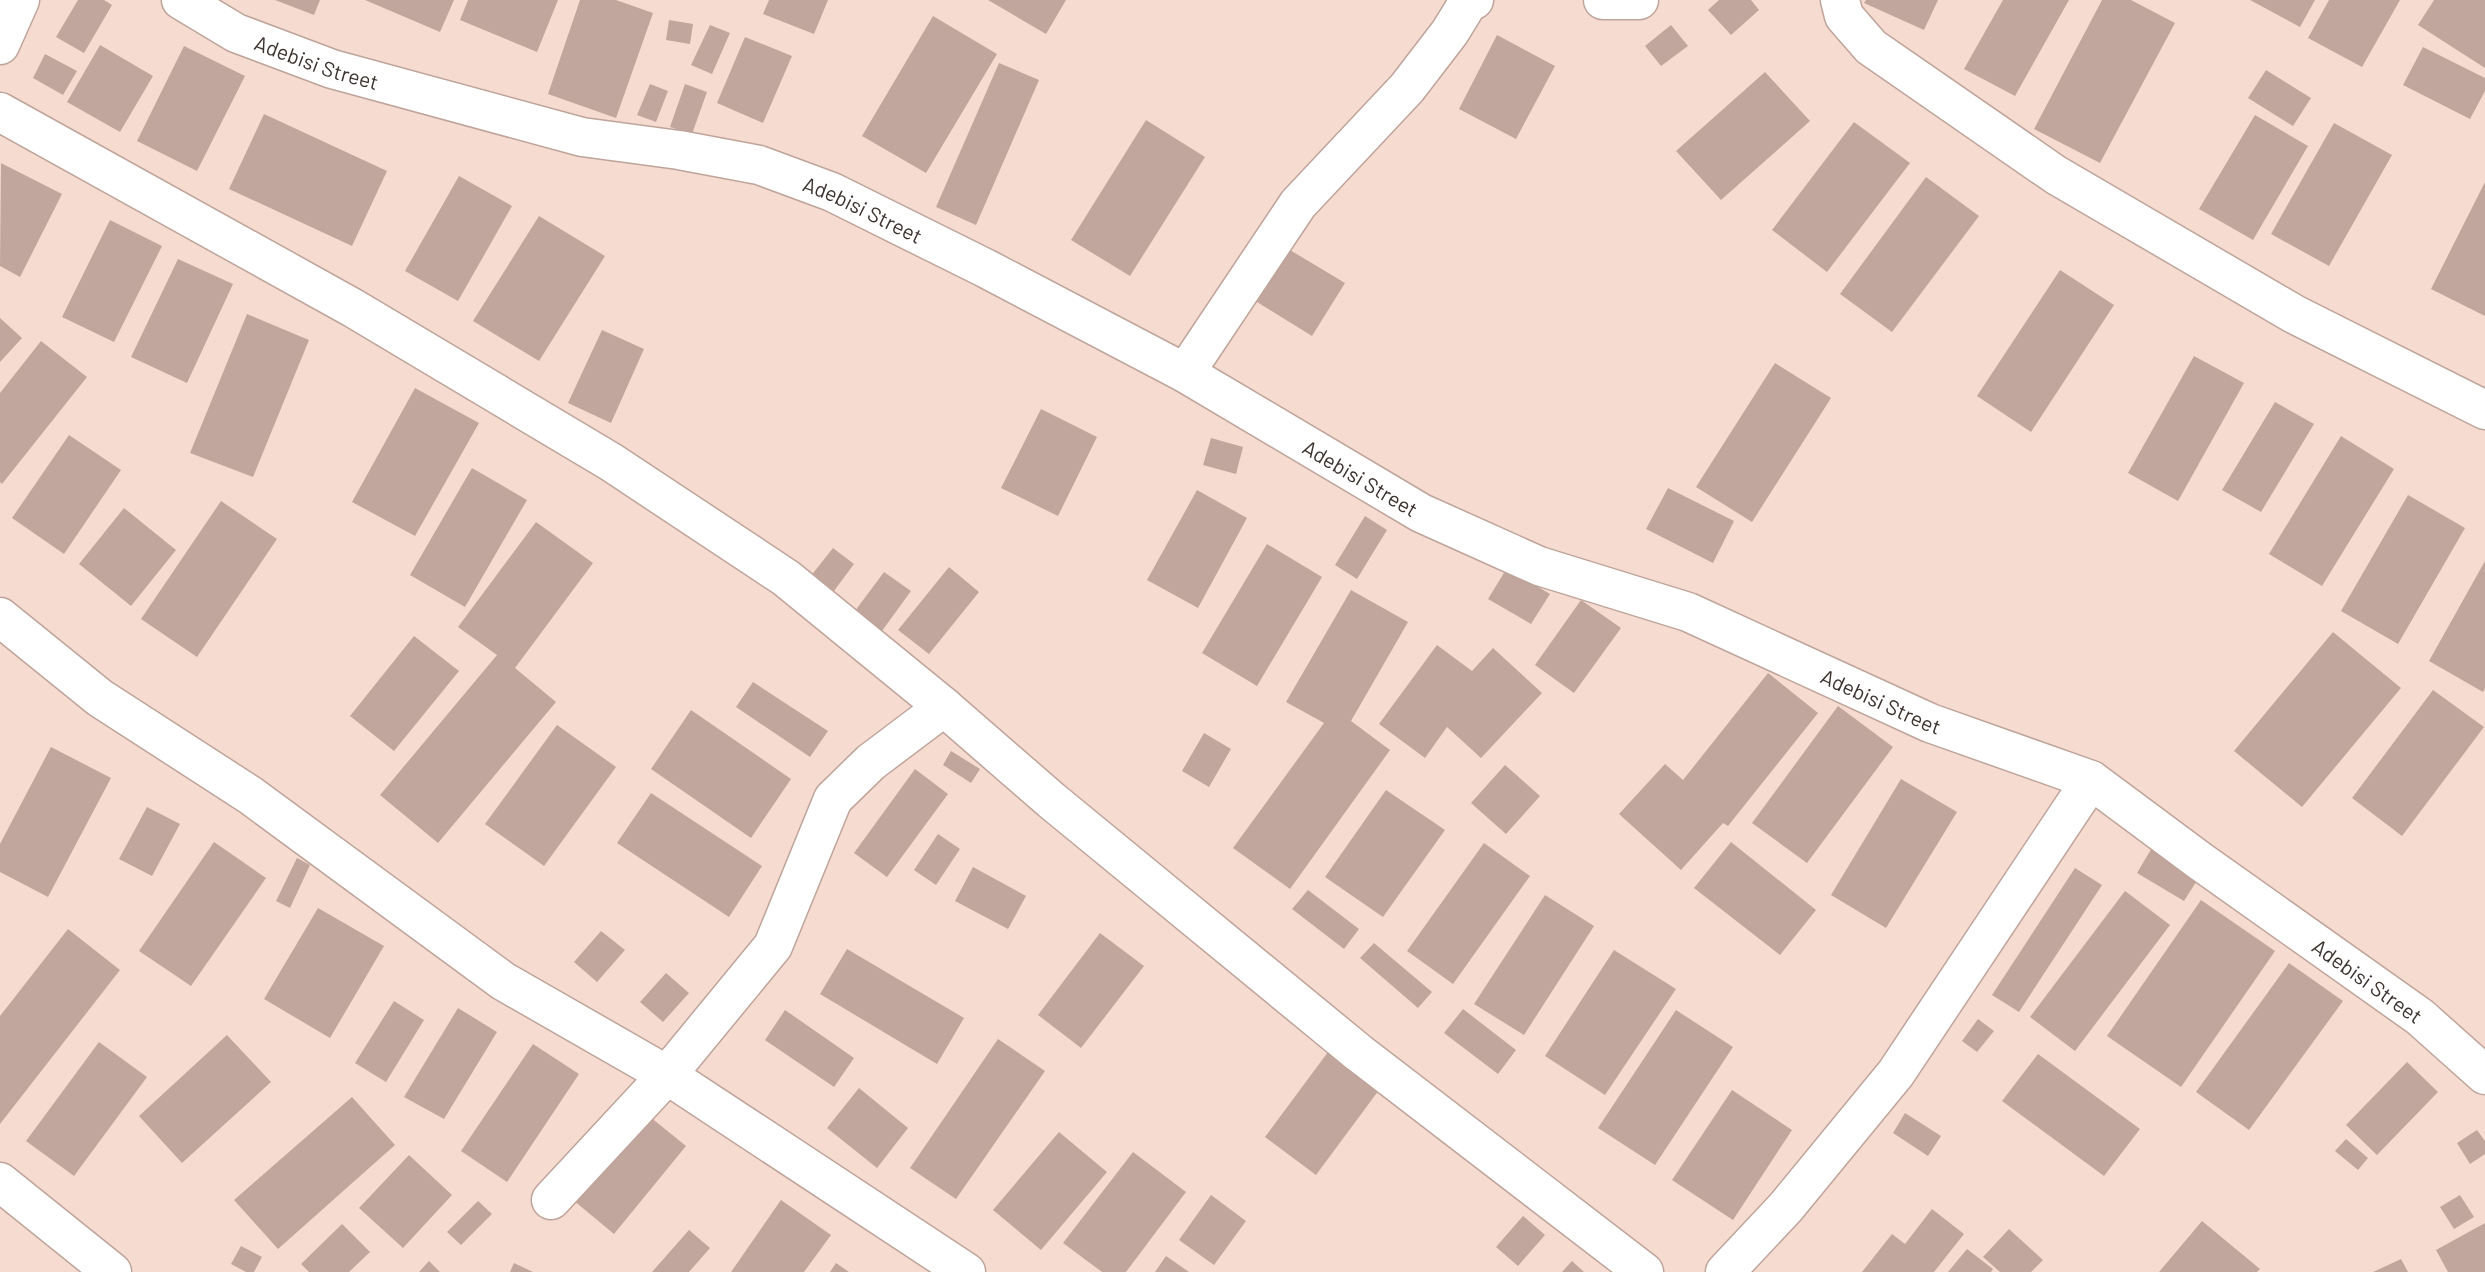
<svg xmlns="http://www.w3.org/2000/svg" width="2485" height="1272" font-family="Barlow,sans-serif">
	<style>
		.building { fill: #c0a69c }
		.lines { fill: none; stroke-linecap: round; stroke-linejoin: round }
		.minor-casing { stroke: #bea49a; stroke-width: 41 }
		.minor { stroke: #fff; stroke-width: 38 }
		.labels { text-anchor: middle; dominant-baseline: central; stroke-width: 6; stroke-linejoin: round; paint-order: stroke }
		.street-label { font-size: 21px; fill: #3b312d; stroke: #fcebe5 }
	</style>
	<rect width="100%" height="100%" fill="#f6dcd0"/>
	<path class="building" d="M78,0H104L112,5L84,53L56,37Z
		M275,0H320L314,15Z
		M365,0H454L440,32Z
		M468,0H558L537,52L460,20Z
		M580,0H616L653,13L616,118L548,94Z
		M769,0H828L814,34L763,14Z
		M988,0H1066L1046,34Z
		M1719,0H1751L1759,10L1731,35L1708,10Z
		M1866,0H1938L1924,30L1864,3Z
		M2003,0H2069L2015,96L1964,69Z
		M2102,0H2131L2175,23L2100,163L2034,129Z
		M2250,0H2315L2300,27Z
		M2329,0H2400L2362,67L2308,38Z
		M2434,0H2485V68L2418,25Z
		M933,16L997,54L926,173L862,136Z
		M669,20L693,24L690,44L666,40Z
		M710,25L730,33L712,74L691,65Z
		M1671,25L1688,46L1661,66L1645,46Z
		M1497,35L1555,66L1516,139L1459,109Z
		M745,37L792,56L763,123L717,103Z
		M100,45L153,76L120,132L67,102Z
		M184,46L245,76L197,171L137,141Z
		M2423,47L2485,78V91L2470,119L2403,85Z
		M45,54L77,71L63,95L33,78Z
		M999,63L1039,80L976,225L936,207Z
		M2266,70L2311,98L2293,126L2248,98Z
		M1765,72L1810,121L1721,200L1676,151Z
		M650,84L668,91L656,122L637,115Z
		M685,84L707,92L692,134L670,127Z
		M264,114L387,171L352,246L229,189Z
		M2255,115L2308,146L2253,240L2199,209Z
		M1146,120L1205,157L1130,276L1071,240Z
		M1854,122L1910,163L1827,272L1772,230Z
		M2334,123L2392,155L2329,266L2271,234Z
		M1,163L62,194L20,277L0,266Z
		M459,176L512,206L458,301L405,271Z
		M1926,177L1979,216L1892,332L1840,294Z
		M2485,182V316L2431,289Z
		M539,216L605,256L539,361L473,321Z
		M110,220L162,246L114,342L62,317Z
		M1290,250L1345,283L1312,336L1257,302Z
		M178,259L233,284L187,383L131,357Z
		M2060,270L2114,305L2031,432L1977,396Z
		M247,314L309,340L253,477L190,453Z
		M0,318L22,338L0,362Z
		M602,330L644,349L611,423L568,403Z
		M41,341L87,377L2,484L0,482V393Z
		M2194,356L2244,383L2178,501L2128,473Z
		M1775,363L1831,398L1752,522L1696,487Z
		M415,388L479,423L415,536L352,502Z
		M2275,402L2314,424L2261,512L2222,490Z
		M1041,409L1097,437L1058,516L1001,488Z
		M69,435L121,470L64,554L12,518Z
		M2341,436L2394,469L2322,586L2269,554Z
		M1211,438L1243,447L1236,474L1203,465Z
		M472,468L527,500L465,607L410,575Z
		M1668,488L1734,521L1713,563L1646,529Z
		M1197,490L1247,518L1198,608L1147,580Z
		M2408,495L2465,528L2398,644L2341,611Z
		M221,501L277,539L197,657L141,619Z
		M124,508L176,550L131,606L79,564Z
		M1365,516L1387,530L1357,579L1335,565Z
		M536,522L593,563L515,668L556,702L438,843L380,795L497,655L458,627Z
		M1267,544L1322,577L1257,686L1202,653Z
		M833,548L854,564L828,599L806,582Z
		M2485,561V688L2483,692L2429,661Z
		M949,567L979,592L929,654L898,630Z
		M1507,568L1550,594L1531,624L1488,599Z
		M884,572L911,591L879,635L852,615Z
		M1351,590L1408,622L1351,721L1390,750L1290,889L1233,848L1324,723L1286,702Z
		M1581,600L1621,628L1574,693L1535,665Z
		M2333,632L2401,688L2302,807L2234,751Z
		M414,636L459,671L394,751L350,716Z
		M1437,645L1472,671L1493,648L1542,693L1481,758L1447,727L1425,758L1379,724Z
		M1768,673L1818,713L1728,826L1723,823L1681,870L1619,814L1665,764L1683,780Z
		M753,682L828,731L810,757L736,707Z
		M2433,690L2484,727L2402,836L2352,798Z
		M1838,706L1893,747L1807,863L1752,823Z
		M691,710L791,779L751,838L651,769Z
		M557,725L616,767L544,866L485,824Z
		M1204,733L1231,749L1209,787L1182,771Z
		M51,747L111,778L48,897L0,872V844Z
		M951,751L980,769L971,783L943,765Z
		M1505,765L1540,796L1506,834L1471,803Z
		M915,769L948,794L887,877L854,853Z
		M1901,779L1957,812L1886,928L1831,895Z
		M1386,790L1445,830L1383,917L1325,877Z
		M651,793L762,866L729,917L617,843Z
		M147,807L180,824L152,876L119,859Z
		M938,834L960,849L936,885L914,870Z
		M2156,841L2203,871L2184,901L2137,873Z
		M214,842L266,878L191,986L139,951Z
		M1731,842L1816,910L1780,955L1694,888Z
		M1484,843L1530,876L1453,984L1407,951Z
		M297,858L310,865L290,908L276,901Z
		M973,867L1026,896L1008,929L955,901Z
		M2075,868L2102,885L2019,1012L1992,995Z
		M1308,890L1359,929L1344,949L1292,909Z
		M2125,891L2170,925L2075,1051L2030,1017Z
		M1545,895L1594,926L1524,1035L1474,1004Z
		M2201,900L2275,951L2181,1087L2107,1036Z
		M318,908L384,946L330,1038L264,999Z
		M68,929L120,970L0,1124V1016Z
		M601,931L625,950L597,982L574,962Z
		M1100,933L1144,966L1081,1048L1038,1015Z
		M1374,943L1432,992L1418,1008L1360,958Z
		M847,949L964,1018L937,1064L820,994Z
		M1614,950L1676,989L1605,1095L1545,1056Z
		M2289,963L2343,1001L2249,1130L2196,1092Z
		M666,973L689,993L663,1022L640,1002Z
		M394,1001L424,1020L386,1082L355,1063Z
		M458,1008L497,1032L444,1119L404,1097Z
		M1463,1009L1516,1050L1498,1074L1444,1033Z
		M785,1010L854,1058L834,1087L765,1040Z
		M1676,1010L1733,1047L1655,1165L1598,1128Z
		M1978,1019L1994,1031L1977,1052L1962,1041Z
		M227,1035L271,1082L182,1163L139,1116Z
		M998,1039L1045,1071L956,1199L910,1168Z
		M99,1042L147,1077L74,1176L26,1141Z
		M533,1044L579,1074L507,1182L461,1151Z
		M1328,1052L1379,1090L1316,1175L1265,1137Z
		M2038,1054L2140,1129L2104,1176L2002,1101Z
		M2407,1062L2438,1092L2377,1155L2346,1125Z
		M859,1088L908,1128L877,1168L827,1128Z
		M1732,1090L1792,1130L1733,1220L1672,1180Z
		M352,1097L395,1145L278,1249L234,1200Z
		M639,1108L686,1146L614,1234L567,1195Z
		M1905,1113L1941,1136L1928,1156L1893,1133Z
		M2477,1130L2485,1141V1154L2470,1164L2457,1143Z
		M1059,1132L1107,1172L1041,1250L993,1210Z
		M2346,1139L2368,1158L2358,1170L2335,1151Z
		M1133,1152L1186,1192L1126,1272H1102L1063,1243Z
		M409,1155L452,1195L403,1248L359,1208Z
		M1211,1195L1246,1221L1214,1265L1179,1240Z
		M2460,1195L2474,1217L2454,1229L2440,1207Z
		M781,1200L831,1235L804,1272H731Z
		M478,1201L492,1214L461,1245L447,1232Z
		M1932,1209L1964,1234L1934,1272H1862L1892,1234L1905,1244Z
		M1523,1216L1545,1235L1518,1266L1496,1247Z
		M2202,1221L2260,1269L2257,1272H2159Z
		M2485,1223V1272H2448L2436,1250Z
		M342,1224L370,1252L349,1272H309L301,1264Z
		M2009,1229L2043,1260L2031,1272H2000L1983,1257Z
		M689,1230L710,1248L689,1272H652Z
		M241,1246L262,1257L254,1272H246L231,1264Z
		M1967,1249L1993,1269L1991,1272H1948Z
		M1166,1256L1189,1272H1155Z
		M2401,1259L2408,1272H2373Z
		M429,1261L440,1272H419Z
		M1572,1261L1584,1272H1562Z
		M514,1263L533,1272H510Z
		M836,1263L849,1272H830Z"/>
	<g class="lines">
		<g class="minor-casing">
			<g id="minor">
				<path id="s1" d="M181,0L236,33L332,69L582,137L679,150L759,165L832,192L985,268L1185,373L1421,513L1539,566L1688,612L1930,723L2091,780L2200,861L2420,1017L2485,1075"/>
				<path d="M1603,0H1639"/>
				<path d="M1840,0L1844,16L1871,47L2056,175L2294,314L2485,410"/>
				<path d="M0,45L20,0"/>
				<path d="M0,112L353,308L611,462L786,578L944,707L1051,800L1359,1053L1644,1272"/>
				<path d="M1185,373L1298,204L1407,88L1450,32L1469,1L1474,0"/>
				<path d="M0,617L100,698L250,795L503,981L667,1075L966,1272"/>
				<path d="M0,1182L112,1272"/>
				<path d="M551,1200L667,1075L773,946L833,799L871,762L944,707"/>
				<path d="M1725,1272L1786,1207L1896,1073L2091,780"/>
			</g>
		</g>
		<use href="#minor" class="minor"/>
	</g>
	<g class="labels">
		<g class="street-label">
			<text stroke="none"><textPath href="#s1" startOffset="150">Adebisi Street</textPath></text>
			<text stroke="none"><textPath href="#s1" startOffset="718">Adebisi Street</textPath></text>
			<text stroke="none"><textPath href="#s1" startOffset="1284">Adebisi Street</textPath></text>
			<text stroke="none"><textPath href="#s1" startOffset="1852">Adebisi Street</textPath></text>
			<text stroke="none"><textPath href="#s1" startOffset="2418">Adebisi Street</textPath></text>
		</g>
	</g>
</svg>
